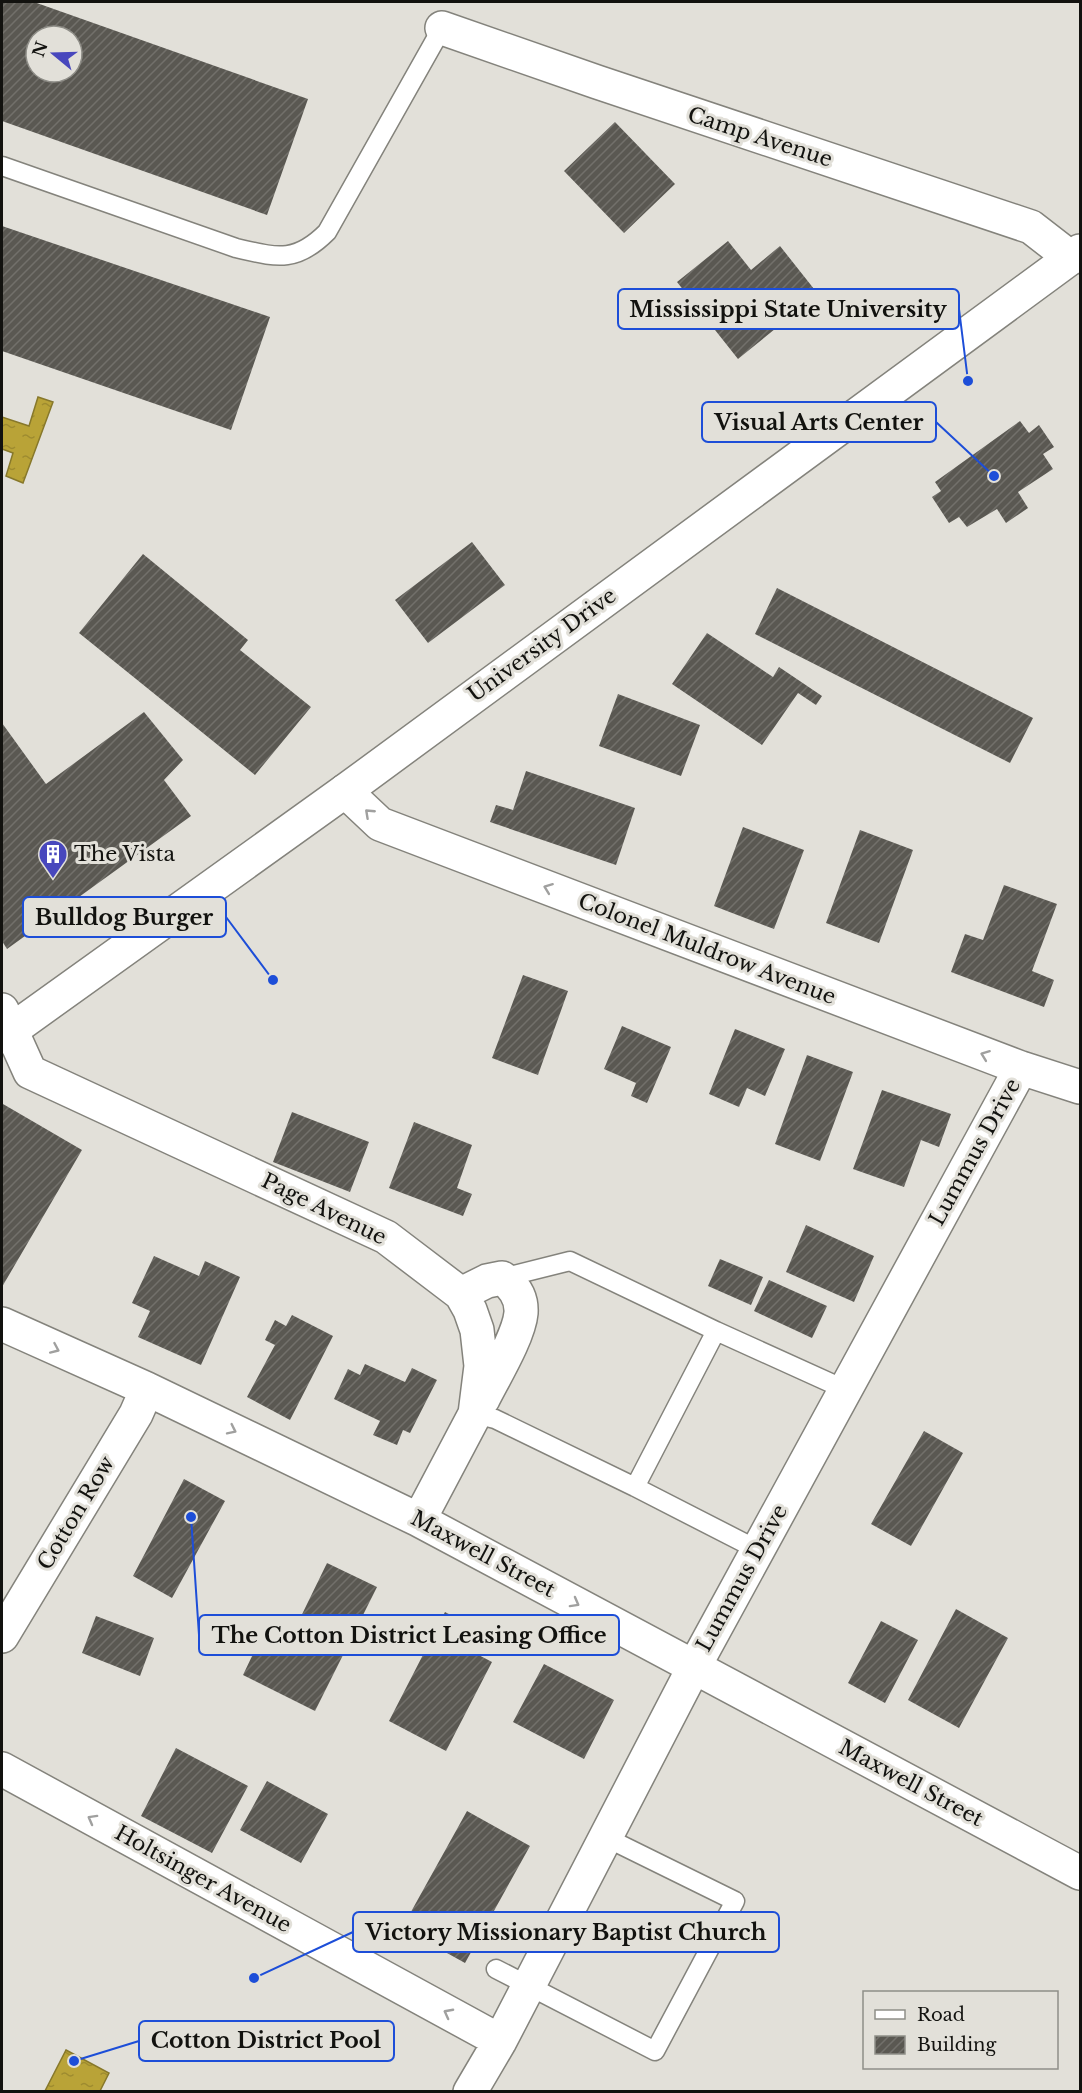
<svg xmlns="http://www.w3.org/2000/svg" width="1082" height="2093" font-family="'Libre Baskerville',serif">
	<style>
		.water { fill: url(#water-ripples); stroke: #87782b; stroke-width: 1.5 }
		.building { fill: url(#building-hatch); fill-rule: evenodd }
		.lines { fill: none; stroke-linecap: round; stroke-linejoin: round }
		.lane-casing { stroke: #84837c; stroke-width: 21 }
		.street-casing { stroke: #84837c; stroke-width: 36 }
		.secondary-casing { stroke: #84837c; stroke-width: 36 }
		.lane { stroke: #fff; stroke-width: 18 }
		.street { stroke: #fff; stroke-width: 33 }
		.secondary { stroke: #fff; stroke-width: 33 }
		.oneway { stroke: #a0a09f }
		.labels { text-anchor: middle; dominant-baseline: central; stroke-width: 6; stroke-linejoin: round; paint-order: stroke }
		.street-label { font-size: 21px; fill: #12120f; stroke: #e2e0d9 }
		.poi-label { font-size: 21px; fill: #12120f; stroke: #e2e0d9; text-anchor: start }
		.leader { fill: none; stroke: #1d4ed8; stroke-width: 2 }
		.callout-dot { fill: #1d4ed8; stroke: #e2e0d9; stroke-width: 2 }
		.callout { fill: #e2e0d9; stroke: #1d4ed8; stroke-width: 2 }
		.callout-label { font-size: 22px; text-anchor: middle; font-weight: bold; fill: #12120f }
	</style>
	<defs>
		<pattern id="water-ripples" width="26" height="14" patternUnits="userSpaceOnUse" patternTransform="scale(1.5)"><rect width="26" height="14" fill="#b9a337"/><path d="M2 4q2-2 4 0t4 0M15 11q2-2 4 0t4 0" fill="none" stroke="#9e8b2f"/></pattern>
		<pattern id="building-hatch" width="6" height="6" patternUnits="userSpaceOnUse" patternTransform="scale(1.5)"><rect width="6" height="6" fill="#5a5852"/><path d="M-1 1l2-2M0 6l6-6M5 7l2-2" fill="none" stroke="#72706b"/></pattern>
	</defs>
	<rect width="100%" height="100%" fill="#e2e0d9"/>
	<path class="water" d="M38,397L53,402L23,483L6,476L13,453L2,449V417L29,426Z
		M66,2050L109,2073L100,2091H45Z"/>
	<path class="building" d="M2,2H34L308,99L267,215L2,121ZM36,36H72V72H36Z
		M615,122L675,184L624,233L564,171Z
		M2,226L270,317L231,430L2,351Z
		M728,241L751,270L780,246L818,294L738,359L677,282Z
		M1020,421L1029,433L1039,425L1054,447L1043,454L1053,469L1018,492L1028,508L1006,523L997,509L967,527L959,517L949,523L932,497L941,491L935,482Z
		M472,542L505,585L428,643L395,600Z
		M143,554L248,640L240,650L311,707L255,775L79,633Z
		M777,588L1033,718L1010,763L755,634Z
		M707,633L773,677L779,667L822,696L816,705L798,693L762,745L672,684Z
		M618,694L700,725L681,776L599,746Z
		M144,712L183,760L164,780L191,816L7,949L2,941V723L46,784Z
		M526,771L635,808L616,865L490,822L496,805L513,810Z
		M743,827L804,850L774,929L714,906Z
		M860,830L913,850L879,943L826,923Z
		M1004,885L1057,904L1032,971L1054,980L1044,1007L951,972L965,934L983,940Z
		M523,975L568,991L538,1075L492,1058Z
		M622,1026L671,1047L647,1103L631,1096L636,1083L604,1069Z
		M735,1029L785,1049L765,1096L747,1088L739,1107L709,1094Z
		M807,1055L853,1072L820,1161L775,1144Z
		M882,1090L951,1114L939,1147L921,1140L904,1187L853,1169Z
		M3,1104L82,1150L2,1287V1106Z
		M292,1112L369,1142L350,1192L273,1162Z
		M414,1122L472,1145L457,1188L472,1194L463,1216L389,1188Z
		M806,1225L874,1256L854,1302L786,1272Z
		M154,1256L199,1276L205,1261L240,1277L201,1365L138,1337L150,1311L132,1303Z
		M720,1259L763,1277L751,1305L708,1286Z
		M769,1280L827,1306L812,1338L754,1311Z
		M292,1315L333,1336L290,1420L247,1397L275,1345L265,1340L275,1320L286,1326Z
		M365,1364L405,1382L412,1368L437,1380L410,1433L403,1430L397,1445L373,1435L380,1421L334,1399L348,1369L360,1375Z
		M924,1431L963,1453L911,1546L871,1524Z
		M184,1479L225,1501L172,1598L133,1576Z
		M327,1563L377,1587L315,1711L243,1675L266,1627L290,1639Z
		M956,1609L1008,1638L959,1728L908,1700Z
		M445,1612L481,1631L471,1651L492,1662L446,1751L389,1721Z
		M96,1616L154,1638L140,1676L82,1653Z
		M881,1621L918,1640L885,1703L848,1683Z
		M544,1664L614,1700L584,1759L513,1722Z
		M176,1748L248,1786L212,1853L141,1816Z
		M267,1781L328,1814L301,1863L240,1830Z
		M467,1811L530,1846L465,1963L402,1928Z"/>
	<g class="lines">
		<g class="lane-casing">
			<path id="lane" d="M2,166L236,248C276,257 295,264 327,232L442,28
				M716,1331L844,1389
				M475,1414L495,1419L635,1487L716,1331L570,1261L502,1278
				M635,1487L758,1550
				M496,1969L655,2051L735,1901L605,1837"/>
		</g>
		<g class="street-casing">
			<path id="street" d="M442,28L597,82L1031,227L1071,258
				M345,791L380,824L1021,1068L1080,1087
				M2,1010L30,1072L386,1237L461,1294L470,1310L477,1330L481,1366L475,1414L419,1520
				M461,1294L487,1281L502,1278C514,1286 522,1297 521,1313C519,1336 494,1377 483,1399
				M2,1324L147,1389L419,1520L1080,1873
				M2,1636L136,1414L147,1389
				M2,1769L500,2041
				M470,2092L500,2041L694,1667L1021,1068"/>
		</g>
		<g class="secondary-casing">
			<path id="secondary" d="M2,1037L345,791L1080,251"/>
		</g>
		<use href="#lane" class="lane"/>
		<use href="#street" class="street"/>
		<use href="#secondary" class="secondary"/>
	</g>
	<defs><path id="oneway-chevron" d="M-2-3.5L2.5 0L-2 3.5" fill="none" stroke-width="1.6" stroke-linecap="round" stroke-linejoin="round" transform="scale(1.5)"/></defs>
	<g class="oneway">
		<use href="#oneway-chevron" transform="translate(369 813) rotate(-137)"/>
		<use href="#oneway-chevron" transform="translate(548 888) rotate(-159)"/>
		<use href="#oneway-chevron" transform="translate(985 1055) rotate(-159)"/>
		<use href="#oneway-chevron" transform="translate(55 1349) rotate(24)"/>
		<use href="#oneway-chevron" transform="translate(232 1430) rotate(26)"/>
		<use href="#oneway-chevron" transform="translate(575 1603) rotate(29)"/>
		<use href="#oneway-chevron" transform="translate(92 1819) rotate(-151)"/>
		<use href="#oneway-chevron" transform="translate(448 2013) rotate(-152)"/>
	</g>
	<defs>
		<g id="building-pin" transform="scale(1.5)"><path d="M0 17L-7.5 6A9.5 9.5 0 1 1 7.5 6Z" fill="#4847bd" stroke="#e2e0d9"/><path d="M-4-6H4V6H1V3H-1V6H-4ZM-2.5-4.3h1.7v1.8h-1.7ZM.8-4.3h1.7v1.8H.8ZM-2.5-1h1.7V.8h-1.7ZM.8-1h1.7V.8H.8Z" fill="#fff"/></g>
	</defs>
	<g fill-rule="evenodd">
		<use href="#building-pin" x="53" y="854"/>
	</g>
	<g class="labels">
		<g class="street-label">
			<text transform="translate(760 137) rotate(18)">Camp Avenue</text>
			<text transform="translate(542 645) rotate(-36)">University Drive</text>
			<text transform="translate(707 949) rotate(21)">Colonel Muldrow Avenue</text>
			<text transform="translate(975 1152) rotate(-61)">Lummus Drive</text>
			<text transform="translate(324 1209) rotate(26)">Page Avenue</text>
			<text transform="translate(76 1513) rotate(-59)">Cotton Row</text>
			<text transform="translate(483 1554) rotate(28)">Maxwell Street</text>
			<text transform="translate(742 1578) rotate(-61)">Lummus Drive</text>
			<text transform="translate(911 1783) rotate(28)">Maxwell Street</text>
			<text transform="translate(203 1879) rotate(29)">Holtsinger Avenue</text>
		</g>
		<g class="poi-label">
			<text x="74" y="854">The Vista</text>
		</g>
	</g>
	<path class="leader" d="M968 381L959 309M994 476L936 422M273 980L226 917M191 1517L199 1635M254 1978L353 1932M74 2061L139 2041"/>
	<g class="callout-dot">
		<circle cx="968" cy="381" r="6"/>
		<circle cx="994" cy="476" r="6"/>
		<circle cx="273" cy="980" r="6"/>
		<circle cx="191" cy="1517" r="6"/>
		<circle cx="254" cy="1978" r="6"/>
		<circle cx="74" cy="2061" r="6"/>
	</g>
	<g class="callout">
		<rect x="618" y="289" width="341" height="40" rx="6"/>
		<rect x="702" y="402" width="234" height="40" rx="6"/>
		<rect x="23" y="897" width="203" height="40" rx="6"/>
		<rect x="199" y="1615" width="420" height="40" rx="6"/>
		<rect x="353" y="1912" width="426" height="40" rx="6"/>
		<rect x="139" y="2021" width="255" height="40" rx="6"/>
	</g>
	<g class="callout-label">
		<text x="788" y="317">Mississippi State University</text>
		<text x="819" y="430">Visual Arts Center</text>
		<text x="124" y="925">Bulldog Burger</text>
		<text x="409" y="1643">The Cotton District Leasing Office</text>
		<text x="566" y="1940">Victory Missionary Baptist Church</text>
		<text x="266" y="2048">Cotton District Pool</text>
	</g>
	<rect width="1082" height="2093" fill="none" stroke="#12120f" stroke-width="6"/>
	<rect x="863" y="1991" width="195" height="78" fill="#e2e0d9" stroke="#8f8e88" stroke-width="1.5"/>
	<rect x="875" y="2010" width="30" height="9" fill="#ffffff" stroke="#8f8e88" stroke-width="1.5"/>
	<text x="917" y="2021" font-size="18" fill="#12120f">Road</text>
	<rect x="875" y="2036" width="30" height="18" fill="url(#building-hatch)" stroke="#8f8e88" stroke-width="1.5"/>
	<text x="917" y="2051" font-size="18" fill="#12120f">Building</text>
	<g transform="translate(54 54) rotate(289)"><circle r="28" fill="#e2e0d9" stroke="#8f8e88" stroke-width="1.5"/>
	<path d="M0-4.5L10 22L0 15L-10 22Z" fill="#4847bd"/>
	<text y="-9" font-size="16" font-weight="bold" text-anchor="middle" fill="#12120f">N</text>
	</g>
</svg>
